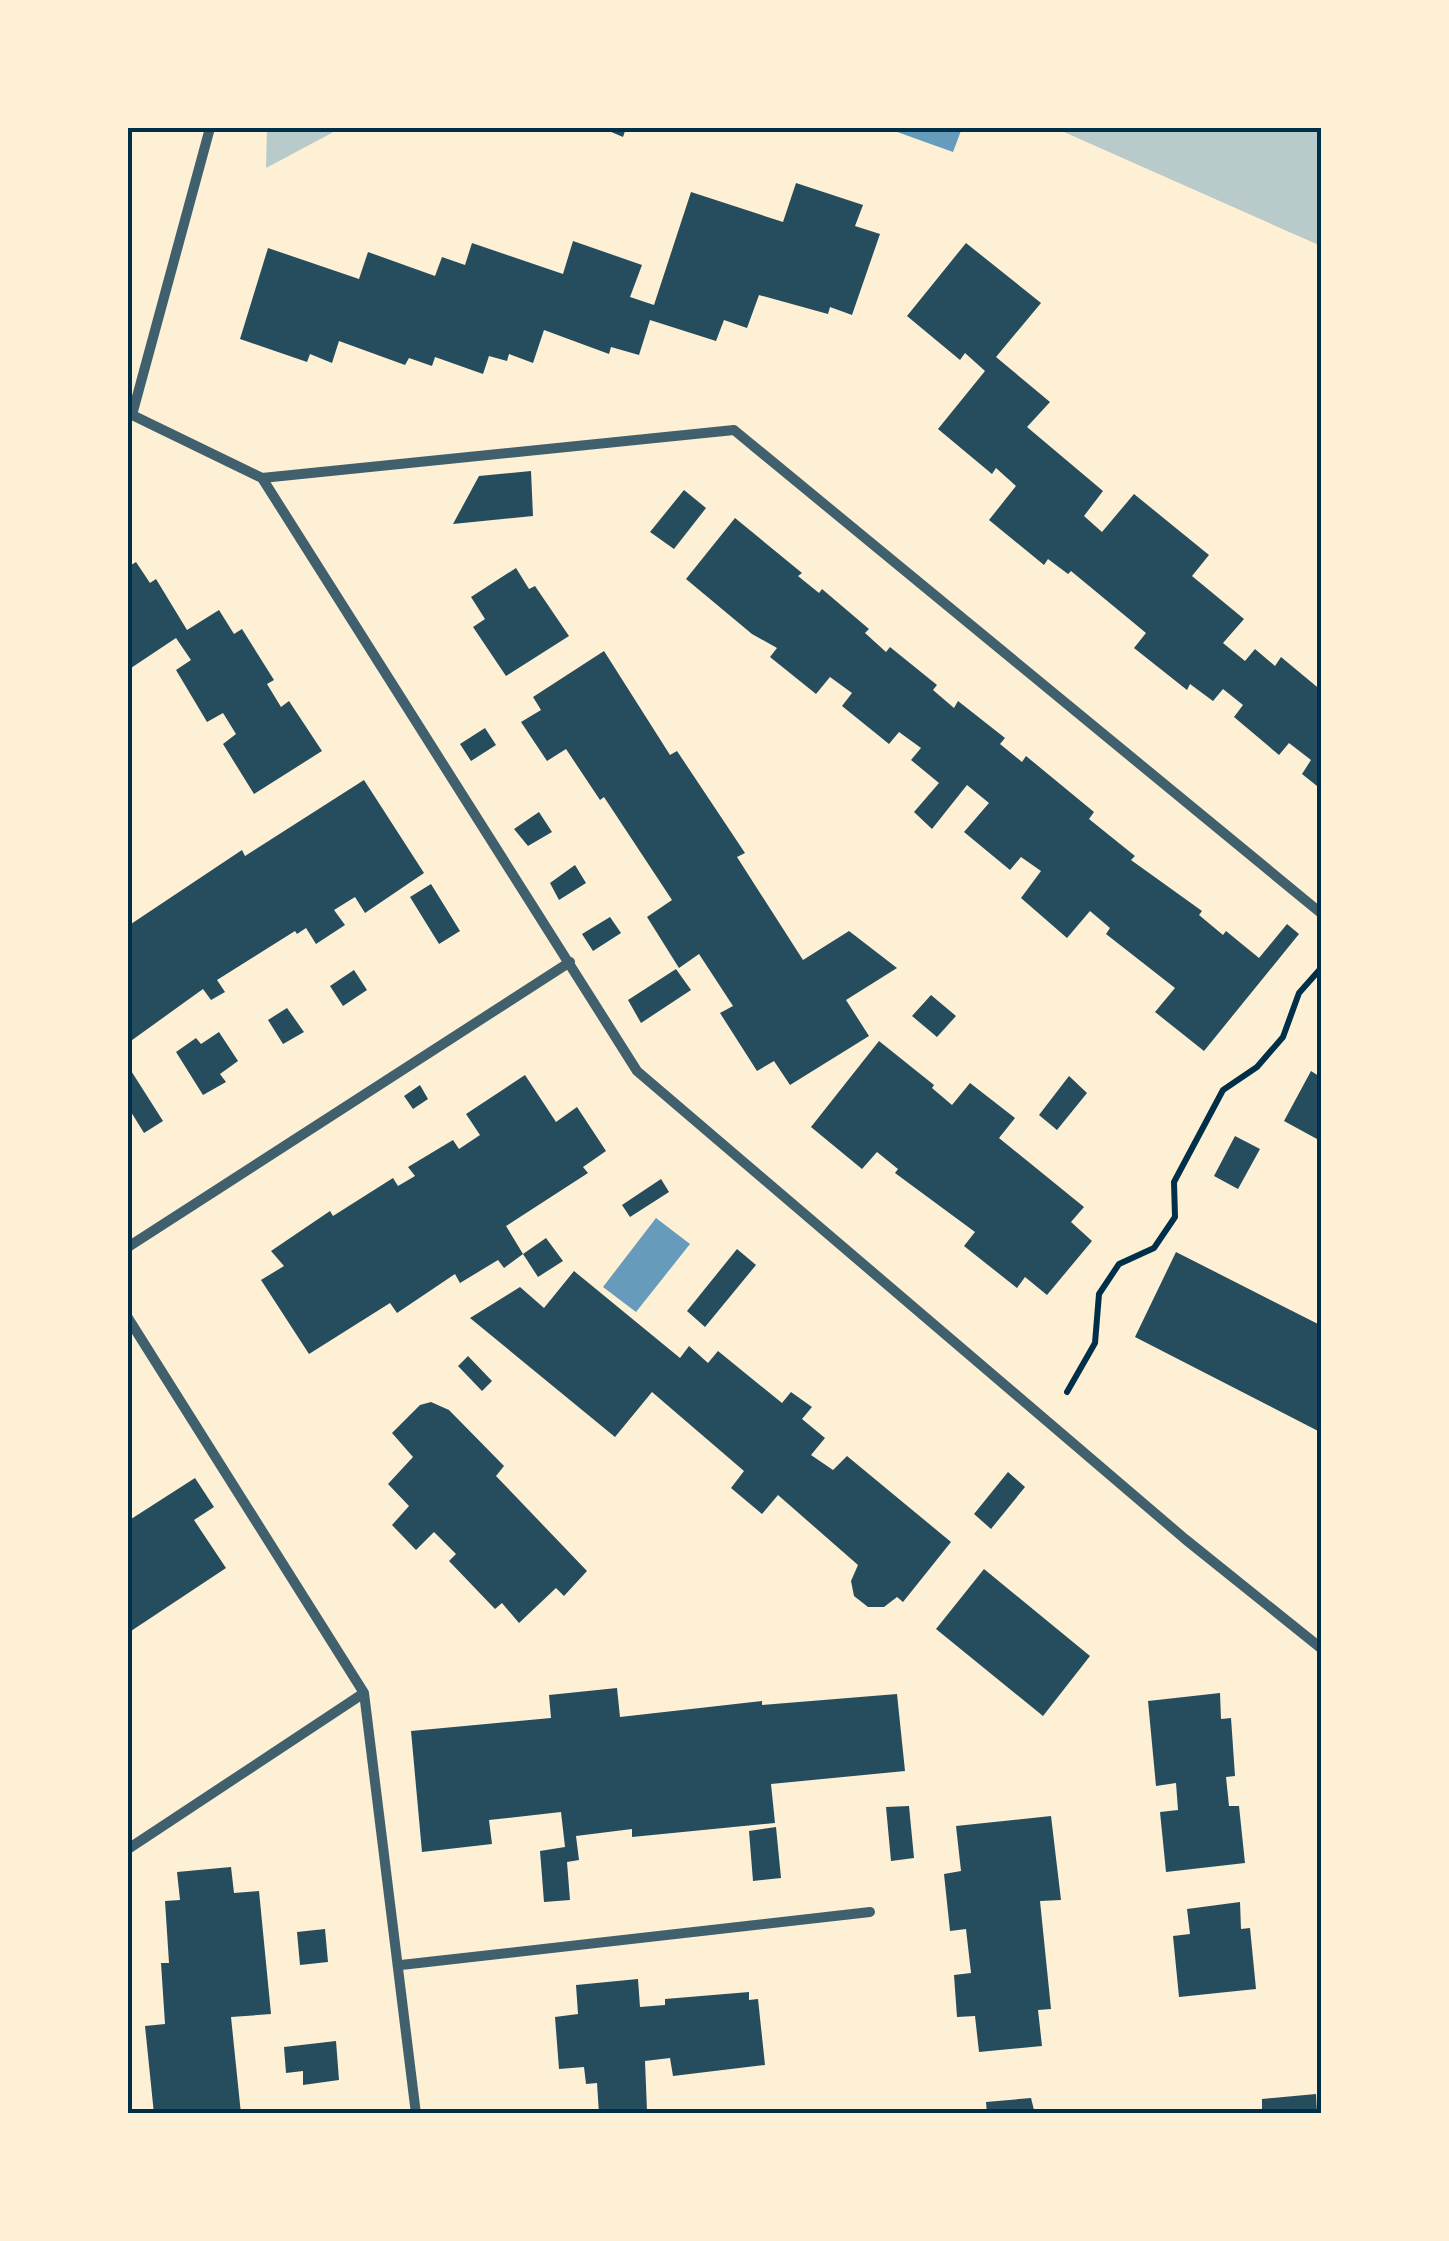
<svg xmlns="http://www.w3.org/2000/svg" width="1449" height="2241" font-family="'Public Sans',sans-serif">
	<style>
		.green { fill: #b9caca }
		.water { fill: #669bbc }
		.building { fill: #264d5e }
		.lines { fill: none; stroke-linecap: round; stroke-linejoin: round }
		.path { stroke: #003049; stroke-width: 6 }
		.minor { stroke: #3f606c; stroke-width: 10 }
		.neatline { fill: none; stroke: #003049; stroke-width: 4 }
	</style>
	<rect width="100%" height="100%" fill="#fdf0d5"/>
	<path class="green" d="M267,128H341L266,168Z
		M1055,128H1321V246Z"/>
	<path class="water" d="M886,128H962L953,152Z
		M656,1218L690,1244L636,1312L603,1287Z"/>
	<path class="building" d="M610,128H626L623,137L609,131Z
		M796,183L863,205L855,226L880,234L852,315L830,307L828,314L759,295L747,328L724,320L716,341L650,320L639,355L611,347L609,354L544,330L533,363L509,354L507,361L489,356L483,374L435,357L432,366L409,358L405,365L339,341L332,363L310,354L307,362L240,339L268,248L359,279L368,252L435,276L442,257L465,265L472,243L563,274L573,241L642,265L630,297L654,305L691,192L783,222Z
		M966,243L1041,303L996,357L1050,402L1027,427L1103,491L1084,516L1102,532L1134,494L1209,555L1192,576L1244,619L1223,643L1245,661L1255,649L1275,666L1281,657L1322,691V790L1302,774L1311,760L1289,743L1279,755L1234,717L1243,705L1223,689L1213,701L1190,684L1187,690L1134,648L1146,633L1071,571L1068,574L1048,559L1044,565L989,520L1016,486L996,468L992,474L938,429L985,371L965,353L960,360L907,316Z
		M531,471L533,516L453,524L479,476Z
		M684,490L706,508L674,549L650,532Z
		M735,518L802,573L798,576L819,593L822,589L869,629L865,633L886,652L890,647L937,685L933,690L954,708L958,701L1005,738L1000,744L1022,762L1026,756L1094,812L1089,819L1135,856L1131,860L1202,911L1199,915L1223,935L1226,931L1259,958L1287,924L1299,934L1204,1051L1155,1012L1175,988L1106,934L1110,928L1090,911L1067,938L1021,898L1041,871L1021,857L1010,870L964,832L989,803L967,785L932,829L914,812L939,783L911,760L921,748L899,732L889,744L842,706L852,693L830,677L816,694L770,657L777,648L752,634L686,579Z
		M136,562L150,583L156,579L187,630L219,610L234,634L242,629L274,680L267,684L281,707L289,701L322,751L254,794L223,744L236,734L223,713L207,722L176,670L191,660L176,638L128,670V567Z
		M516,568L529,589L535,586L569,636L506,676L473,627L485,619L471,597Z
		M604,651L670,755L677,751L745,853L737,857L803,960L849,931L897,968L846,1000L869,1036L790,1085L774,1061L757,1071L720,1013L733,1006L699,954L679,968L647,917L672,900L604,797L600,800L566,749L547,761L521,722L541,710L533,697Z
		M485,728L496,745L471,761L460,744Z
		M364,780L424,873L365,913L355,897L334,910L345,925L316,944L306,928L297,934L295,931L217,980L225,992L211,1000L203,989L128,1043V926L242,850L245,856Z
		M539,812L552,832L528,846L514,829Z
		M575,865L586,883L559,900L550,883Z
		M431,884L460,931L439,944L410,897Z
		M610,917L621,933L593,951L582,934Z
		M676,969L691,990L641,1023L628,1000Z
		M354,970L367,990L343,1006L330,986Z
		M931,995L956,1016L937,1037L912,1016Z
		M287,1008L304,1032L283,1044L268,1020Z
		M219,1032L238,1061L220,1074L226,1082L203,1095L176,1052L196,1038L201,1044Z
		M879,1041L934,1085L932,1088L952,1105L970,1083L1015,1118L999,1138L1084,1207L1071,1222L1092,1241L1047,1295L1025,1277L1017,1288L964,1246L975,1232L895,1173L898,1169L877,1152L862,1169L811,1127Z
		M128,1066L163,1121L144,1133L128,1107Z
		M1311,1071L1322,1078V1129L1317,1139L1284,1121Z
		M525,1075L556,1122L577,1107L606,1151L583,1167L588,1173L506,1226L523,1254L504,1268L498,1260L460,1283L455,1274L397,1313L390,1303L309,1354L261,1280L284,1266L271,1251L330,1211L333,1216L393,1178L398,1186L415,1176L408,1167L453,1140L459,1149L480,1135L466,1114Z
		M1069,1076L1087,1093L1057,1130L1039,1115Z
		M420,1085L428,1099L413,1109L404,1096Z
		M1235,1136L1260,1149L1238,1189L1214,1176Z
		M661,1179L669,1192L630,1217L622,1205Z
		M546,1238L563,1261L538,1277L523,1254Z
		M737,1249L756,1265L705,1327L687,1311Z
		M1176,1252L1322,1326V1433L1135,1337Z
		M574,1271L680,1358L689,1346L708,1363L718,1351L782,1403L791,1392L812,1407L802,1419L825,1438L811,1455L833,1470L847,1456L951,1542L903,1602L897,1597L884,1607H868L854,1596L851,1581L858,1565L778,1495L762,1514L731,1488L744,1471L652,1392L615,1437L470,1318L520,1287L544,1308Z
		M468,1356L492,1381L482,1391L458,1366Z
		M431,1402L449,1410L504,1466L496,1476L587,1571L564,1596L556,1588L519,1623L502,1603L495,1609L449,1561L456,1554L434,1532L416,1550L392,1525L409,1506L388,1484L413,1457L392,1433L420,1405Z
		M1008,1472L1025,1487L991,1529L974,1514Z
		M195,1478L214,1507L194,1520L226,1568L128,1633V1521Z
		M984,1569L1090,1656L1043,1716L936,1629Z
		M617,1688L620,1717L762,1701V1705L897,1694L905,1771L771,1784L775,1823L632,1837V1829L576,1836L579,1860L567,1862L570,1900L544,1902L540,1851L565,1847L561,1812L489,1820L492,1844L422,1852L411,1731L551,1718L549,1695Z
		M1220,1693L1221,1719L1231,1718L1235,1776L1226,1777L1229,1806H1239L1245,1863L1166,1872L1160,1812L1178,1810L1176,1783L1156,1786L1148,1701Z
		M909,1806L914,1858L891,1861L886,1807Z
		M1051,1816L1061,1900L1040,1901L1051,2009L1038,2010L1042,2046L979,2052L975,2016L957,2017L954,1975L971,1973L966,1929L950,1931L944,1874L961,1871L956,1826Z
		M776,1827L781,1878L753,1881L749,1831Z
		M231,1867L234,1893L259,1891L271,2014L231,2017L241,2114H154L145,2026L165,2024L161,1963H169L165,1901L180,1900L177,1872Z
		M1240,1902L1241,1929L1250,1928L1256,1989L1179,1997L1173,1936L1190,1934L1187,1909Z
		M325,1929L328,1962L300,1965L297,1932Z
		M638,1979L640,2007L665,2005V1999L749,1992V2000L758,1999L765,2065L673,2076L670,2058L645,2061L647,2111L599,2114L597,2083L586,2084L584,2067L559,2069L555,2017L578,2014L576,1985Z
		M336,2041L339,2080L303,2085V2071L286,2073L284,2047Z
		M1316,2094L1317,2114H1262V2099Z
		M1031,2098L1035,2114H987L986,2102Z"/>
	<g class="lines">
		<path class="path" d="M1067,1392L1095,1343L1099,1294L1119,1264L1154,1248L1175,1217L1174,1182L1223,1090L1257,1067L1283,1037L1299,993L1322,967"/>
		<path class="minor" d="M128,413L262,478L637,1071L1185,1539L1322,1649
			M132,415L210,128
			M262,478L734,430L1322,914
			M128,1247L570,962
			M128,1318L364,1693L416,2114
			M128,1849L364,1693
			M401,1965L870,1912"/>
	</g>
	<rect width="1449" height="2241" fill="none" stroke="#fdf0d5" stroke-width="260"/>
	<rect x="130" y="130" width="1189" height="1981" class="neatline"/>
</svg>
